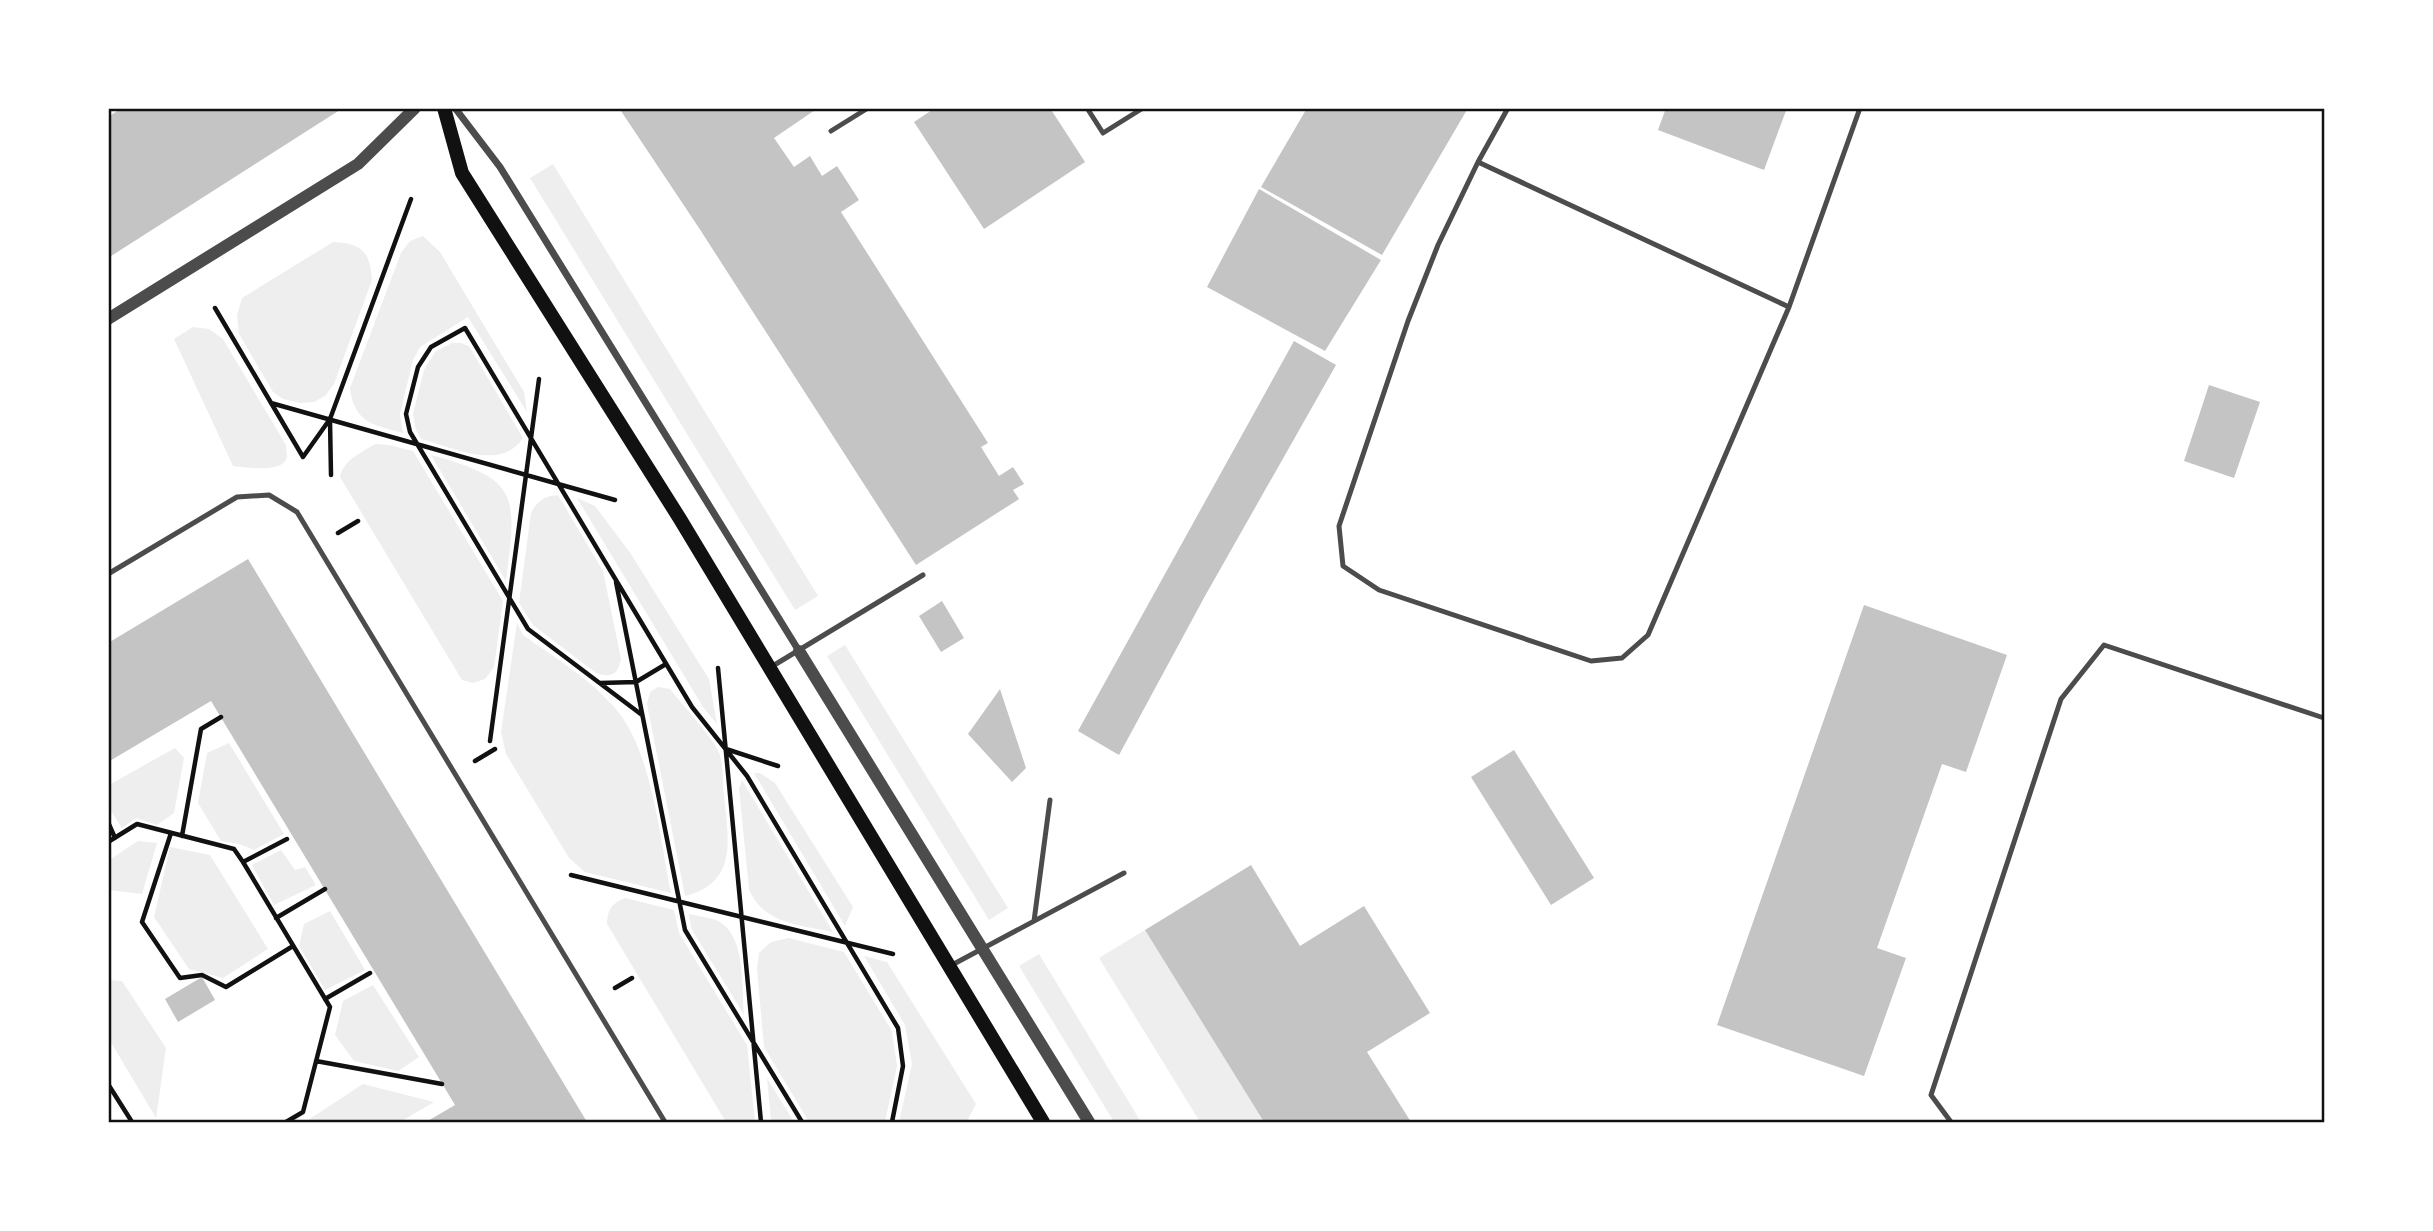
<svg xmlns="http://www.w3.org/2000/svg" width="2433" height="1231" font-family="Roboto,sans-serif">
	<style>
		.green { fill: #eee }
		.building { fill: #c4c4c4 }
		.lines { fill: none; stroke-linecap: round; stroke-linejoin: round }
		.path { stroke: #111; stroke-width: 4.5 }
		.service { stroke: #4c4c4c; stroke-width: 5 }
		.minor { stroke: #4c4c4c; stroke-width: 7 }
		.tertiary { stroke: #4c4c4c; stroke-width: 12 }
		.secondary { stroke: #111; stroke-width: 14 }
		.neatline { fill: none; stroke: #111; stroke-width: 2.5 }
	</style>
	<rect width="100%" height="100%" fill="#fff"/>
	<path class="green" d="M553,164L818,596L795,610L530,178Z
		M423,236L440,252L524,392L527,412L468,317L420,347L413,360L400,414L403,433C374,425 354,423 350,388L401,253L410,241Z
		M333,242C362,243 370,252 372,280L334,384L325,396L314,402L300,403L283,399L273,392L239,334L237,315L242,298Z
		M193,327L209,329L223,339L286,445C286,446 287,457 287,457C283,474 246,467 233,466L174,339Z
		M452,343H461L469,346L523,438C501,472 452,447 421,439L416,430L413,414L424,370L435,352Z
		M375,444L389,445L413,451L503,601L494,667L485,679L473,683L462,680L340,477C343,460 361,453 375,444Z
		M431,455C520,479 517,495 506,581Z
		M558,495L603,571L621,659C618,675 611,678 596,673L533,625L519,603L531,513C537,501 544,496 558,495Z
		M577,498L595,506L631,554L709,679L717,724L703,707Z
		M517,623L523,635C555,658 594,681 619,713C652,755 660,839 671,893L585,872L569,858L506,754L501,732Z
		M845,645L1008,908L989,920L827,656Z
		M658,687L670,689C679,701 716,741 719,753C724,765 722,782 724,795C728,839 739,882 685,896L647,704L650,692Z
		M229,743L284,834L254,850L239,844L221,841L198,803L207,753Z
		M175,748L184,758L174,813L157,825L136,818L122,828L109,808V785Z
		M754,773H760L775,783L853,907L845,926Z
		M742,780L833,932C800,925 763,924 749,889L739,789Z
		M138,841L157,843L142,894L109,890V860Z
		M170,847L210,855L268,949L223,978L189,969L154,917Z
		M281,850L295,870L305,867L316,885L274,905L252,865Z
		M625,898L674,910L679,933L747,1045L755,1122H726L607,924C608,909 611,904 625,898Z
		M330,911L365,970L325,990L299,946L304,924Z
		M689,914C697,916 707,917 716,920C746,932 742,988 744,1015L691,928Z
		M1145,930L1264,1122H1200L1099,958Z
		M789,938L844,952L892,1031L897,1066L885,1122H809L764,1047L757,969L759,953L771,942Z
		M1039,954L1141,1122H1114L1019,966Z
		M864,956L887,962L976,1104L967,1121L899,1122L912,1064L905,1025Z
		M109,980L122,981L166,1048L156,1118L109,1039Z
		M373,985L419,1057L398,1071L354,1061L335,1035L343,1001Z
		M767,1078L794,1122H771Z
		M363,1084L434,1102L400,1122H305Z"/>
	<path class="building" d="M122,108H343L108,258V117Z
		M619,108H818L774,138L794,167L810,156L822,176L837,166L859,200L841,212L988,443L981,447L999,476L1013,467L1024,484L1013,490L1019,499L916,565L699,228Z
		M935,108H1050L1085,162L984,229L914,122Z
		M1307,108H1468L1382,255L1261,187Z
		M1666,108H1787L1764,170L1658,130Z
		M1259,189L1381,260L1325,351L1207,287Z
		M1294,341L1336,365L1205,596L1119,755L1078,731Z
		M2209,385L2260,402L2234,478L2184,461Z
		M248,559L379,777L587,1122H426L455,1105L211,701L108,762V643Z
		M942,601L964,638L941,652L919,616Z
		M1864,605L2007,655L1966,772L1942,764L1877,948L1906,958L1864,1076L1717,1025Z
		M1000,689L1026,768L1012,782L968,734Z
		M1514,750L1594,878L1551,905L1471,777Z
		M1251,865L1300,946L1364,906L1430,1013L1367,1052L1411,1122H1264L1145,930Z
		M202,977L215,1000L178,1022L165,999Z"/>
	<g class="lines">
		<path class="path" d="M215,308L303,457L330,419L411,199
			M271,403L615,500
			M330,420L331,475
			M338,533L358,521
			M616,582L685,930L802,1122
			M718,668L761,1122
			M600,683L636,682L666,664
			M642,715L528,629L410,432L406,414L418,367L431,347L465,328L692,707L747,776L898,1028L903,1066L892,1122
			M490,741L539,379
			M726,749L778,766
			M475,761L495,749
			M108,822L115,838
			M171,833L142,922L180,978L202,975L226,987L293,946
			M182,836L201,729L221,717
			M108,842L137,824L234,849L243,862L330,1007L303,1112L286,1122
			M243,862L287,839
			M571,875L893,954
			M276,918L325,889
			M615,988L632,978
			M325,999L370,973
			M316,1061L442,1084
			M108,1084L132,1122"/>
		<path class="service" d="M1087,108L1103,133L1143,108
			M1508,108L1478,162L1438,245L1408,321L1339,526L1343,566L1379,590L1591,661L1622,658L1648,635L1789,307L1860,108
			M831,131L868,108
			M1478,162L1789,307
			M108,574L237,497L269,495L297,512L665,1122
			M771,667L923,575
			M1034,921L1050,800
			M950,966L1124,873
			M1951,1122L1931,1095L2061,699L2104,645L2324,718"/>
		<path class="minor" d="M455,108L500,167L799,651"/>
		<path class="tertiary" d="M108,319L358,164L415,108
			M799,651L1089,1122"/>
		<path class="secondary" d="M444,108L462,173L680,519L1043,1122"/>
	</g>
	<rect width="2433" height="1231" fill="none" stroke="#ffffff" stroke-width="220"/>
	<rect x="110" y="110" width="2213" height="1011" class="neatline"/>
</svg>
